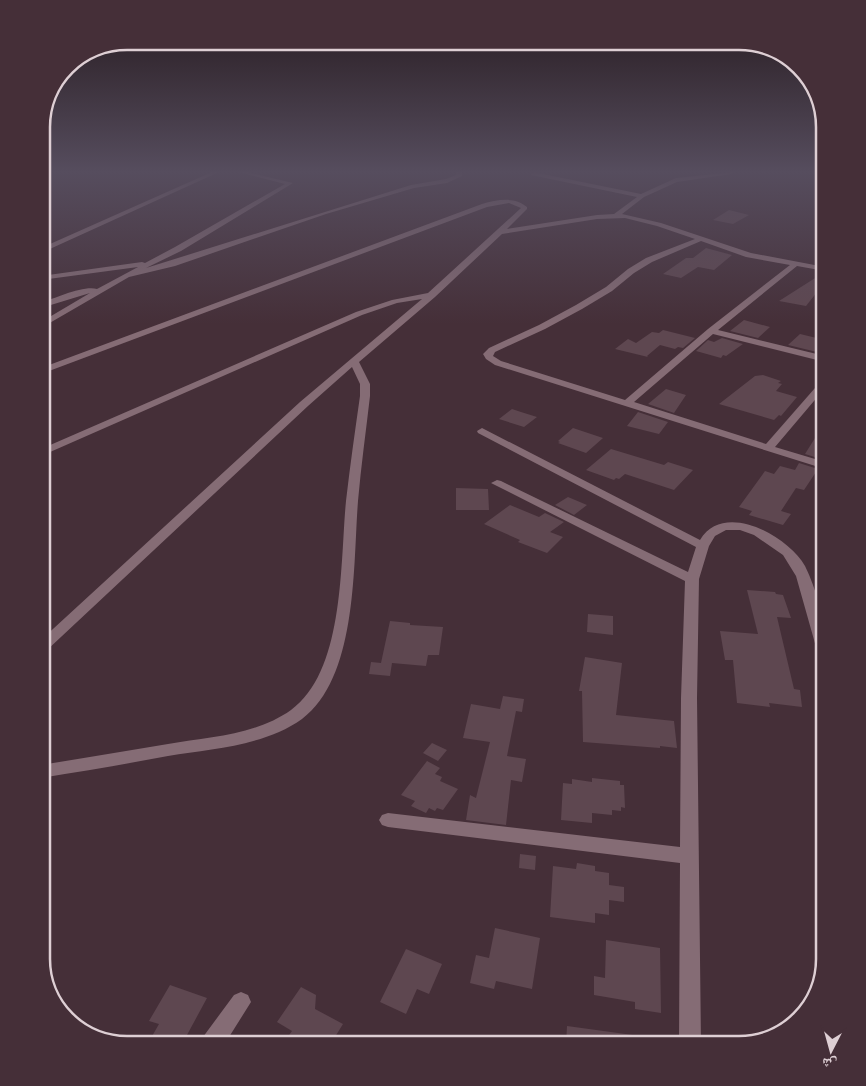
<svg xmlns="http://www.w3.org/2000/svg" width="866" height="1086" font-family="'Times New Roman','Noto Naskh Arabic',serif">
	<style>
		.building { fill: #5e4750 }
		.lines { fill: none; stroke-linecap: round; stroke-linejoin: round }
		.street { fill: #856c75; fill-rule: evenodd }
		.rim { fill: none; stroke: #decfd4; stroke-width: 2.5 }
	</style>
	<rect width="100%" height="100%" fill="#452f38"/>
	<path class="building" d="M729,210L749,215L733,224L713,220Z
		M706,248L732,255L714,270L698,267L681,278L663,274L686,258H693Z
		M823,273H825V282L806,306L779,301Z
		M744,320L770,327L758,338L730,331Z
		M663,330L695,338L683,348L678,347L675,349L660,345L647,356L648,357L615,349L628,339L636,343L652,332L659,333Z
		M800,334L825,340V345L817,352L788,345Z
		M722,338L743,344L726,356L723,355L721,358L696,351L708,340L714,342Z
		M763,375L781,381L778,383L782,384L776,391L797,397L781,416L779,415L774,420L719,404L755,376Z
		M666,389L686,395L674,413L648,404Z
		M512,409L521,412L537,417L524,427L499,419Z
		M638,412L668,422L659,434L627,426Z
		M825,422V458L824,460L805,454Z
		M573,428L603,438L586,453L558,443L560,442L558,441Z
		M611,449L664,465L668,462L693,470L674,490L625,474L619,479L616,478L614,480L586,470Z
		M799,463L818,469L804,490L796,488L781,511L791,514L783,525L749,515L752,511L739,507L765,471L774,474L780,466L795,470Z
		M456,488L488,489L489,510H456Z
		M568,497L587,505L574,515L555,505Z
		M510,505L539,517L545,513L564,522L550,532L563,537L547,553L518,542L520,540L484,524Z
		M747,590L775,592L776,594L783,595L791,618L777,617L794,689L800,690L802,707L769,703L770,707L737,703L733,660H725L720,631L758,634Z
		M588,614L613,616V635L587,632Z
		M390,621L410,623V625L443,627L439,655H428L426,666L392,663L390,676L369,674L371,662L381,663Z
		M585,657L622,663L616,715L674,721L677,748L660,746V748L583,742L582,691H579Z
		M503,696L524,699L522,712L516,711L507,756L526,759L522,782L511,780L506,825L466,820L470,795L476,798L490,742L463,738L471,704L500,709Z
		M432,743L447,750L438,761L423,753Z
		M427,761L440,768L435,774L442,777L440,781L458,789L443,810L437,808L435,811L429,808L426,813L411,806L415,801L401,795Z
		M592,778L620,781V785H624L625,808L621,807V811L612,810V815L592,813V823L561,820L563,783L572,784V779L592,782Z
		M520,854L536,856L535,870L519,868Z
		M577,863L595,866V871L609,873V885L624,887V902L609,900V915L595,913V923L550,917L553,866L576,869Z
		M495,928L540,938L532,989L496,981L494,989L470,983L476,955L489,958Z
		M606,940L660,948L661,1013L635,1009V1002L594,995V976L605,978Z
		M406,949L442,964L429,994L417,989L406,1014L380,1002Z
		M170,985L207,998L187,1035L200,1040L198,1045H147L159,1024L149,1021Z
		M301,987L316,995L315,1009L343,1024L330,1045H282L292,1031L277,1022Z
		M567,1026L640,1036L639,1045H566Z"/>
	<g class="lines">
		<path class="street" d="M41,172H48L41,174Z
			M212,172H219L41,253V248Z
			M238,172H247L293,183L181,251L146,268L411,185L446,179L456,175V172H462V176L447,183L414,188L326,214L175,266L129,277L41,328V322L90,293L41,308V303C55,298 84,285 97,289L138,267L41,280V276L142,262L145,263L175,247L285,184Z
			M533,172L641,194L676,178L734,172L731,174L677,182L644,197L622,214L661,223L751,253L825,267V271L797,266L718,330L825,356V362L713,334L634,402L766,444L822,380L825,379V388L775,447L825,462V469L495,365L486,359L483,354L489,348L539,325L576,305L606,287L628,269L646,258L695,239L657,226L625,218L597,219L502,234L435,297L359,362L370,384V396C366,431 361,466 358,501C353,565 358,677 302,719C264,746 212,749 168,756C126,764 84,771 41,778V765C84,758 126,751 168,744C209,737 256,735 291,710C345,671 340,562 346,501C350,466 355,431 360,396V384L352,367L308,406L46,651L41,653V640L300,402L422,299L397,303L362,315L41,456V449L356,312L392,300L428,293L521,208L509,203L487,207L41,374V368L482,204C497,200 514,196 527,207V209L507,229L597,215L614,214L637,197L531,175ZM701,241L746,257L790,265L708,329L625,400L501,361L493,356L495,352L545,329L582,309L612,291L634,273L652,262Z
			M482,428L700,540C724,500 788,536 805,566C813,582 822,610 825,628C826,638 825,649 825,659L820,658L818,654L796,576L783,555L754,535L740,530H726L715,536L709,546L699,579L697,698L701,1045H679L680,863L388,827L382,825L379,820L382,815L388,813L680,847L681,698L685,581L491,483L497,480L501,481L688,572L696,547L478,433L477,431Z
			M241,992L248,995L251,1002L224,1045H200L203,1037L234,995Z"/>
	</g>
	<linearGradient id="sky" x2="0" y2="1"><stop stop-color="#261a1f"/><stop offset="0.53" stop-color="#564d5e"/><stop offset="1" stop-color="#564d5e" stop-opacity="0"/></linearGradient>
	<rect width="866" height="324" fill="url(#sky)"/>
	<path d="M0 0H866V1086H0ZM127 50H739A77 77 0 0 1 816 127V959A77 77 0 0 1 739 1036H127A77 77 0 0 1 50 959V127A77 77 0 0 1 127 50Z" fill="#452f38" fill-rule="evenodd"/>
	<path class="rim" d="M127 50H739A77 77 0 0 1 816 127V959A77 77 0 0 1 739 1036H127A77 77 0 0 1 50 959V127A77 77 0 0 1 127 50Z"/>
	<g transform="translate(831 1051) rotate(186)" stroke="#452f38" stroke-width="4" paint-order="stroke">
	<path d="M0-4L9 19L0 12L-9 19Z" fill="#decfd4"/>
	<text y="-8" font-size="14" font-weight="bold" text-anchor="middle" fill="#decfd4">ش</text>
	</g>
</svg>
